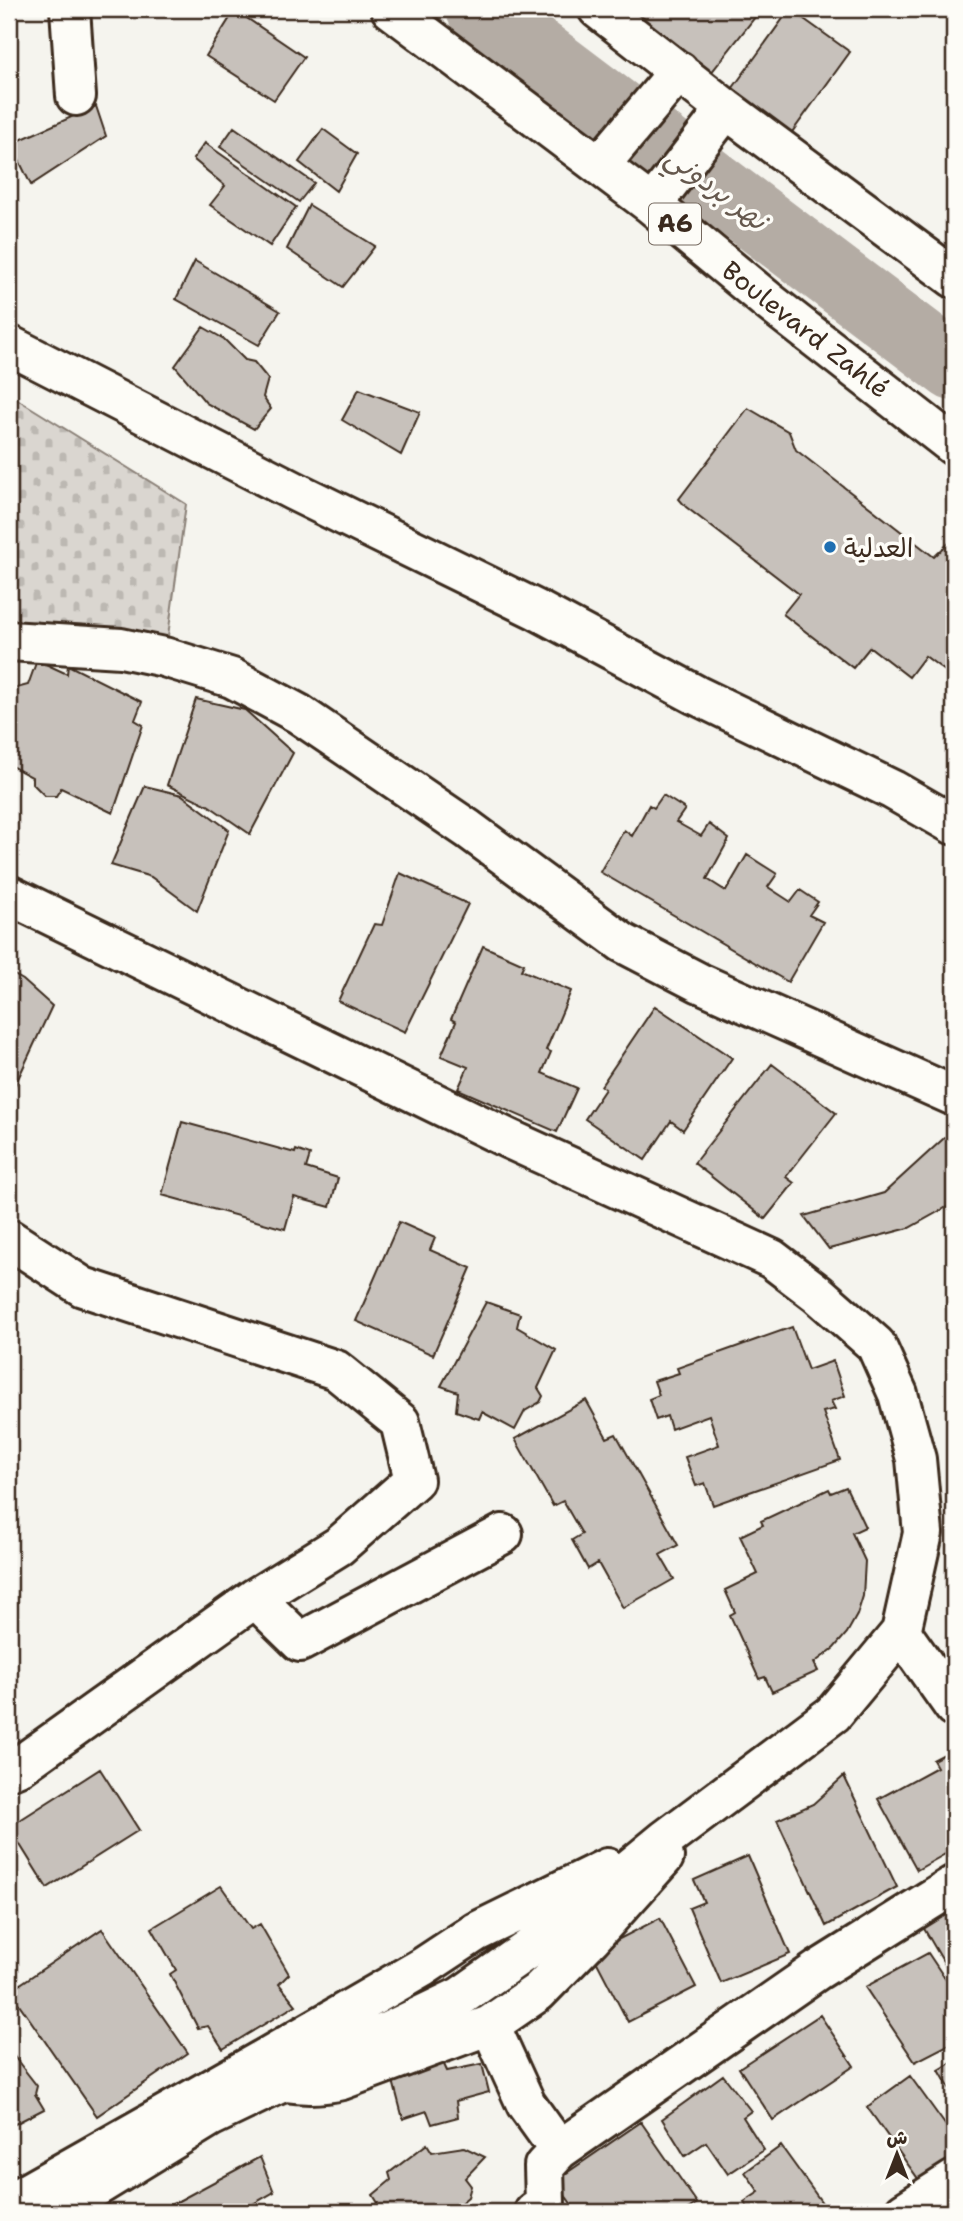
<svg xmlns="http://www.w3.org/2000/svg" width="963" height="2221" font-family="'Shantell Sans','Playpen Sans Arabic',sans-serif">
	<style>
		.cemetery { fill: url(#cemetery-stones); stroke: #8a8077; stroke-width: 2 }
		.lines { fill: none; stroke-linecap: round; stroke-linejoin: round }
		.river { stroke: #b4aca4; stroke-width: 68 }
		.building { fill: #c7c1bb; stroke: #3b2a1e; stroke-width: 2 }
		.minor-casing { stroke: #3b2a1e; stroke-width: 44 }
		.tertiary-casing { stroke: #3b2a1e; stroke-width: 44 }
		.trunk-casing { stroke: #3b2a1e; stroke-width: 44 }
		.minor { stroke: #fdfcf7; stroke-width: 38 }
		.tertiary { stroke: #fdfcf7; stroke-width: 38 }
		.trunk { stroke: #fdfcf7; stroke-width: 38 }
		.poi-dot { fill: #1f6fb2; stroke: #fdfcf7; stroke-width: 2.5 }
		.labels { text-anchor: middle; dominant-baseline: central; stroke-width: 7; stroke-linejoin: round; paint-order: stroke }
		.shield { fill: #fdfcf7; stroke: #75695f; stroke-width: 2 }
		.shield-label { font-size: 24px; font-weight: bold; fill: #3b2a1e }
		.street-label { font-size: 26px; fill: #3b2a1e; stroke: #fdfcf7 }
		.poi-label { font-size: 26px; fill: #3b2a1e; stroke: #fdfcf7; text-anchor: start }
		.water-label { font-size: 28px; font-style: italic; fill: #65584d; stroke: #fdfcf7 }
	</style>
	<defs>
		<pattern id="cemetery-stones" width="16" height="16" patternUnits="userSpaceOnUse" patternTransform="scale(1.75)"><rect width="16" height="16" fill="#dad6d0"/><path d="M2 7V4a2 2 0 0 1 4 0v3zM10 15v-3a2 2 0 0 1 4 0v3z" fill="#bcb8b2"/></pattern>
	</defs>
	<rect width="100%" height="100%" fill="#f5f4ee"/>
	<filter id="ink" filterUnits="userSpaceOnUse"><feTurbulence type="fractalNoise" baseFrequency=".0143" numOctaves="2"/><feDisplacementMap in="SourceGraphic" scale="14" xChannelSelector="R" yChannelSelector="G"/><feConvolveMatrix kernelMatrix="1 2 1 2 8 2 1 2 1" color-interpolation-filters="sRGB"/></filter>
	<g filter="url(#ink)">
		<path class="cemetery" d="M9,394L186,504L168,636L9,629Z"/>
		<g class="lines">
			<path class="river" d="M480,9L954,367"/>
		</g>
		<path class="building" d="M608,9H754L759,12L703,83Z
			M790,9L850,52L787,139L727,96Z
			M235,10L304,57L274,100L206,56Z
			M96,106L106,136L31,185L11,144Z
			M234,127L314,183L299,202L220,147Z
			M323,129L357,154L336,191L299,162Z
			M205,143L296,207L270,246L210,205L225,186L193,159Z
			M309,205L375,246L343,287L287,249Z
			M195,261L280,311L259,345L176,299Z
			M203,327L224,339L245,360L254,362L268,379L263,397L271,409L254,429L206,403L175,366Z
			M359,389L420,412L401,455L342,420Z
			M748,408L789,432L796,450L934,557L954,538V668L949,674L925,656L909,677L870,647L853,668L783,614L799,594L686,507L679,499Z
			M37,660L67,674L68,665L142,702L135,720L143,725L113,813L61,788L56,796H45L32,783V777L9,765V690L28,685Z
			M196,699L245,710L293,753L250,834L208,805L167,785Z
			M145,786L182,795L229,830L197,911L151,877L111,865Z
			M663,795L685,809L676,822L701,836L709,824L729,839L707,879L726,891L747,855L777,874L768,887L791,902L800,890L818,902L809,915L823,922L788,982L600,872L624,830L632,836L649,805L654,808Z
			M400,873L468,904L405,1032L338,1001L374,924L382,925Z
			M483,946L524,964L521,970L571,991L546,1050L551,1052L542,1073L577,1088L557,1132L458,1089L468,1067L441,1056L456,1022L451,1019Z
			M9,972L23,980L52,1006L9,1098Z
			M655,1006L732,1058L683,1130L671,1121L645,1160L585,1119L605,1089L601,1086Z
			M772,1064L836,1113L786,1177L794,1183L765,1219L694,1163Z
			M182,1122L295,1153L296,1150L310,1155L306,1168L338,1178L330,1207L294,1197L285,1229L162,1195Z
			M954,1129V1203L909,1228L829,1249L804,1216L884,1193Z
			M399,1222L435,1238L430,1250L471,1268L433,1355L356,1321Z
			M486,1302L520,1314L517,1327L556,1350L538,1388L543,1396L540,1402L525,1411L515,1430L482,1412L479,1419L456,1411L458,1392L441,1386Z
			M792,1327L808,1370L833,1361L845,1396L831,1401L835,1409L823,1412L840,1460L713,1505L705,1483L696,1486L685,1457L719,1445L709,1415L671,1429L667,1416L656,1420L649,1399L659,1395L654,1381L679,1373L677,1368Z
			M586,1400L607,1438L616,1434L678,1545L660,1555L674,1579L623,1608L598,1563L588,1569L572,1540L582,1534L563,1501L553,1506L515,1439Z
			M846,1487L865,1527L852,1533L865,1561L863,1596L857,1615L847,1633L834,1648L814,1663L818,1671L772,1692L765,1677L759,1679L730,1615L735,1612L725,1590L758,1574L740,1536L763,1525L761,1521L829,1489L831,1493Z
			M954,1749V1849L917,1870L878,1799L937,1767L933,1760Z
			M100,1769L139,1830L47,1888L9,1827Z
			M844,1776L897,1887L826,1926L777,1820L813,1804Z
			M748,1856L790,1954L721,1983L689,1908L704,1902L694,1880Z
			M221,1886L251,1929L260,1924L289,1974L279,1984L296,2005L223,2049L208,2026L198,2028L170,1974L176,1970L152,1928Z
			M954,1910V1980L923,1927Z
			M660,1918L696,1987L628,2022L592,1953Z
			M102,1929L188,2053L97,2116L10,1991Z
			M928,1953L954,1992V2042L915,2062L865,1987Z
			M820,2015L854,2066L773,2120L739,2068Z
			M9,2050L37,2086L35,2094L44,2109L9,2127Z
			M442,2060L447,2071L482,2064L489,2092L456,2101L458,2117L432,2124L427,2111L403,2119L391,2073Z
			M954,2061V2096L939,2070Z
			M723,2075L751,2111L743,2117L764,2150L728,2174L706,2142L685,2156L662,2119Z
			M910,2076L954,2137V2165L924,2187L867,2107Z
			M641,2122L697,2203L684,2212H577L555,2181Z
			M427,2144L432,2152L464,2147L485,2157L465,2178L471,2186L468,2197L450,2212H372L371,2209L378,2203L373,2195L391,2180L389,2173Z
			M781,2146L825,2207L817,2212H751L744,2202L759,2192L745,2172Z
			M260,2157L274,2192L239,2212H158Z"/>
		<g class="lines">
			<g class="minor-casing">
				<path id="minor" d="M70,9L76,96
					M9,1239L83,1287L336,1370L400,1422L414,1480L339,1546L255,1598L21,1765L9,1770
					M255,1598L300,1642L503,1534
					M901,1632L954,1707
					M278,2070L285,2082C305,2085 322,2085 342,2080L490,2025
					M559,2150L526,2104L490,2025L538,1992L591,1938L664,1857
					M534,2212L545,2204L544,2166L559,2150L818,1970L954,1885
					M904,2212L954,2180"/>
			</g>
			<g class="tertiary-casing">
				<path id="tertiary" d="M9,345L294,491L537,610L696,695L893,790L954,825
					M9,641L121,648L164,657L232,678L299,714L468,829L623,943L700,983L954,1096
					M9,895L509,1139L772,1259L818,1294L876,1345L898,1394L916,1459L923,1533L901,1632L833,1714L666,1839L554,1931L460,1997L210,2117L55,2212
					M9,2203L269,2056L423,1967L476,1932L607,1868"/>
			</g>
			<g class="trunk-casing">
				<path id="trunk" d="M391,9L652,205L768,301L954,446
					M598,9L726,109L954,278
					M600,165L679,71
					M652,205L726,109"/>
			</g>
			<use href="#minor" class="minor"/>
			<use href="#tertiary" class="tertiary"/>
			<use href="#trunk" class="trunk"/>
		</g>
	</g>
	<circle class="poi-dot" cx="830" cy="547" r="7"/>
	<g class="labels">
		<rect class="shield" x="649" y="203.5" width="52" height="41" rx="5"/>
		<g class="shield-label">
			<text x="675" y="224">A6</text>
		</g>
		<g class="street-label">
			<text transform="translate(806 329) rotate(38)">Boulevard Zahlé</text>
		</g>
		<g class="poi-label">
			<text x="844" y="547">العدلية</text>
		</g>
		<g class="water-label">
			<text transform="translate(717 188) rotate(37)">نهر بردوني</text>
		</g>
	</g>
	<rect width="963" height="2221" fill="none" stroke="#fdfcf7" stroke-width="35"/>
	<rect x="18" y="18" width="928" height="2186" fill="none" stroke="#3b2a1e" stroke-width="2.5" filter="url(#ink)"/>
	<g transform="translate(897 2154)" stroke="#fdfcf7" stroke-width="5" paint-order="stroke">
	<path d="M0-5L12 26L0 18L-12 26Z" fill="#3b2a1e"/>
	<text y="-10" font-size="19" font-weight="bold" text-anchor="middle" fill="#3b2a1e">ش</text>
	</g>
</svg>
